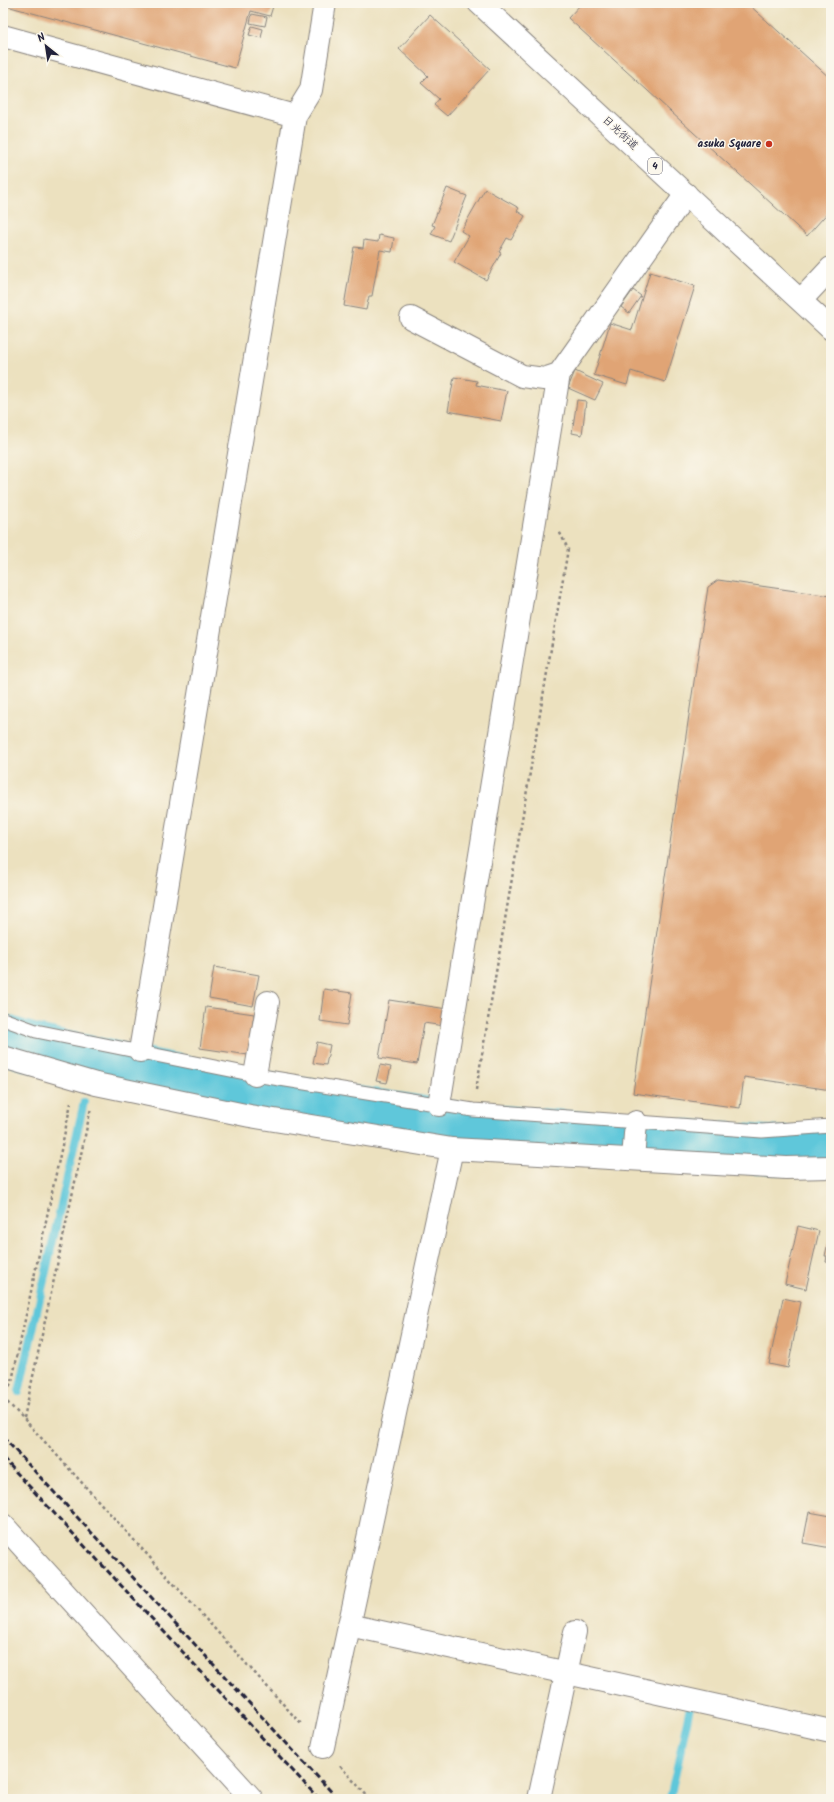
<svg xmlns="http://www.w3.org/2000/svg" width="834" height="1802" font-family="Kalam,'Klee One',sans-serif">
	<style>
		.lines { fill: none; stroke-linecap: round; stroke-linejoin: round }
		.stream { stroke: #5ec7da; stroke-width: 8 }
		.river { stroke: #5ec7da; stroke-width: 49 }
		.building { fill: #e0a475 }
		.service-casing { stroke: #87827d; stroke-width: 15 }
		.minor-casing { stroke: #87827d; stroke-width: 24 }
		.trunk-casing { stroke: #87827d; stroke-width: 24 }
		.path { stroke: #87827d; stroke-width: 2.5; stroke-dasharray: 3 3; stroke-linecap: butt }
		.service { stroke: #fff; stroke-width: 13 }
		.minor { stroke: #fff; stroke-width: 22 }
		.trunk { stroke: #fff; stroke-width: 22 }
		.rail { stroke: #22223b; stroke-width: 3; stroke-dasharray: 6 3; stroke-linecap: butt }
		.poi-dot { fill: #c8321e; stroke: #fbf7ec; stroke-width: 1.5 }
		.labels { text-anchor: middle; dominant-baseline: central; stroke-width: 3; stroke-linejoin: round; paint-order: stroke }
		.shield { fill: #fbf7ec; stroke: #636270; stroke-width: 1 }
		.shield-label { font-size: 10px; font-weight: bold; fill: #22223b }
		.street-label { font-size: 11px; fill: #22223b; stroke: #fbf7ec }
		.poi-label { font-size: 11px; font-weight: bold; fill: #22223b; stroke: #fbf7ec; text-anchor: end }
	</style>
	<rect width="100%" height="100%" fill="#fbf7ec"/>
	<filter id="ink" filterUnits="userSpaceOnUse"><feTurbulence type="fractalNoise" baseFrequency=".025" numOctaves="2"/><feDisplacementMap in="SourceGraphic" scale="8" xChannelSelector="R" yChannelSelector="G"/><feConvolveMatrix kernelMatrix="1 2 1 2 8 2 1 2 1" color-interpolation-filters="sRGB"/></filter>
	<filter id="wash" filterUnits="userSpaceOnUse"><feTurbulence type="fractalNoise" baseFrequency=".012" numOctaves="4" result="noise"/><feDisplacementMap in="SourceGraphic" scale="16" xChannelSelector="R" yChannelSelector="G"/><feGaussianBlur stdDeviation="0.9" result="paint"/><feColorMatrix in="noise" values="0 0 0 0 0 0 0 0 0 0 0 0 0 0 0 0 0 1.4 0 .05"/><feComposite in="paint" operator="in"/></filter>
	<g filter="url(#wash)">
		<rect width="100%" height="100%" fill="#ece1bf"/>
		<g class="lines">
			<path class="stream" d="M19,1392L84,1102
				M670,1799L690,1707"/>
			<path class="river" d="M3,1039L32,1048L250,1094L465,1127L784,1151L831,1148"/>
		</g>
		<g id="blocks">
			<path class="building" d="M3,3H274L270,16L251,11L235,68L3,5Z
				M582,3H747L831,79V209L807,236L568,18Z
				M252,14L267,17L265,26L250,23Z
				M430,15L490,69L447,116L434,105L439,99L421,83L428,76L399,49Z
				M252,26L263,29L261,38L249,35Z
				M447,188L467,196L449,241L431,234L435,226L432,225Z
				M485,189L519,208L517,211L525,216L511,240L507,238L499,252L501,253L486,280L454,262L469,236L461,231Z
				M379,235L394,238L392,252L380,250L372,296H369L366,310L344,306L354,247L363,248L364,240L378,242Z
				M650,272L695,286L665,382L631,371L627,385L594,375L610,323L632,330Z
				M633,290L641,296L629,313L621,307Z
				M575,371L603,384L595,400L568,388Z
				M454,377L477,381L476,385L507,391L501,421L448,411Z
				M577,400L586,401L582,435L572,433Z
				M718,580L831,596V1090L744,1077L740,1108L633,1093L708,587Z
				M214,967L259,975L253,1006L209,998Z
				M324,989L352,993L347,1025L320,1021Z
				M389,1000L447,1009L444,1026L424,1023L417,1064L379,1058Z
				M206,1007L254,1014L248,1055L200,1048Z
				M317,1042L330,1045L326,1065L313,1063Z
				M380,1065L391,1067L387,1083L376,1081Z
				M798,1226L819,1231L806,1289L785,1284Z
				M829,1238H831V1263L826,1262L827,1256H825Z
				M783,1298L801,1302L788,1368L769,1364Z
				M809,1512L831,1516V1548L803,1543Z"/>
		</g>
	</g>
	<g filter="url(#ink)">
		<use href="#blocks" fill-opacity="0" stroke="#87827d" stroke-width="1"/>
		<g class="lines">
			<g class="service-casing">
				<path id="service" d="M3,1019L36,1031L255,1075L473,1110L762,1131L831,1126"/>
			</g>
			<g class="minor-casing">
				<path id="minor" d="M3,36L295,116
					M801,300L831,268
					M411,318L522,376L544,379L559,374L686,194
					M140,1051L295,116L311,90L325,3
					M3,1057L96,1084L250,1116L452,1149L786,1168L831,1167
					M255,1075L268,1002
					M439,1105L559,374
					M633,1159L636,1122
					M3,1525L252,1799
					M349,1625L831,1731
					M323,1747L452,1149
					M539,1799L575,1632"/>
			</g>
			<g class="trunk-casing">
				<path id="trunk" d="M479,3L831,329"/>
			</g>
			<path class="path" d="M476,1090L568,549L559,531
				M4,1397L12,1381L71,1103
				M3,1398L24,1419L302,1725
				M24,1418L91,1108
				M340,1766L370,1799"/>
			<use href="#service" class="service"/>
			<use href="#minor" class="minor"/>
			<use href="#trunk" class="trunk"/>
			<path class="rail" d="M3,1437L338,1799
				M3,1458L319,1799"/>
		</g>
	</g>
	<circle class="poi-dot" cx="769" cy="144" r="4"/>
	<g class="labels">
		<rect class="shield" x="648" y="158" width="14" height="16" rx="3"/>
		<g class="shield-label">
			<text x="655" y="166">4</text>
		</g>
		<g class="street-label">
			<text transform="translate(620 133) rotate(43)">日光街道</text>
		</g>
		<g class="poi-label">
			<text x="761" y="144">asuka Square</text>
		</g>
	</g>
	<rect width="834" height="1802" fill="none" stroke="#fbf7ec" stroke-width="16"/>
	<g transform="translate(46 46) rotate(330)" stroke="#fbf7ec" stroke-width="3" paint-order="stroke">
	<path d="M0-3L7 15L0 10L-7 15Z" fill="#22223b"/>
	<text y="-6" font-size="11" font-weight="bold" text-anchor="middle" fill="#22223b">N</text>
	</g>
</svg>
